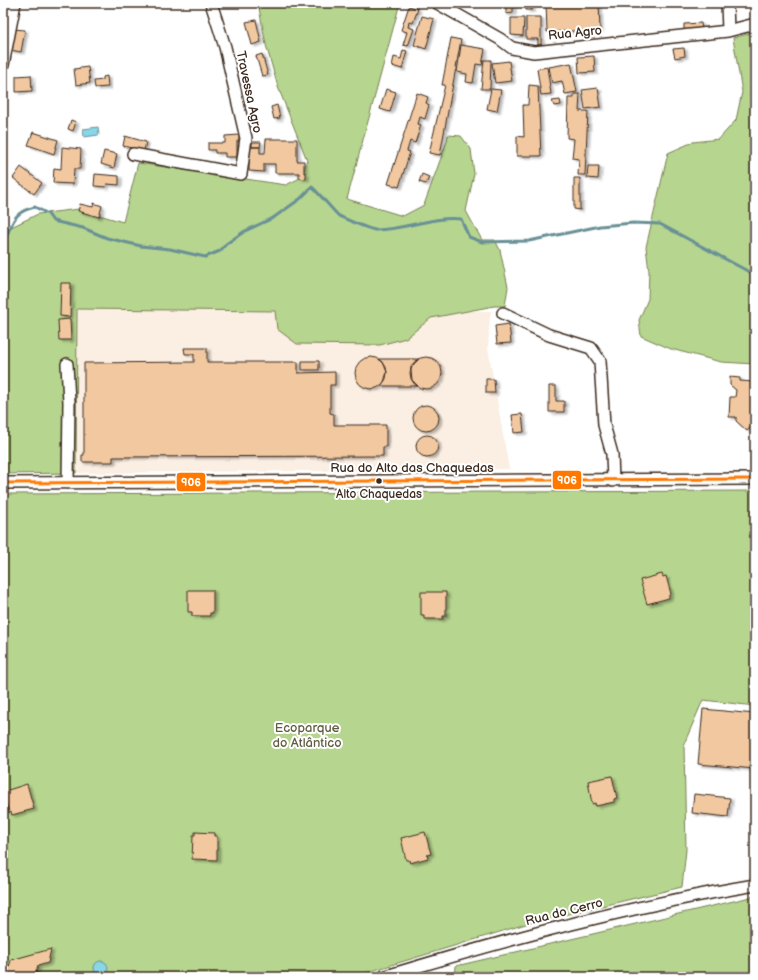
<svg xmlns="http://www.w3.org/2000/svg" width="758" height="980" font-family="'Balsamiq Sans',sans-serif">
	<style>
		.built { fill: #fbeee2 }
		.green { fill: #b6d58e; stroke: #788056 }
		.water { fill: #88d6e6; stroke: #699196 }
		.lines { fill: none; stroke-linecap: round; stroke-linejoin: round }
		.stream { stroke: #699196; stroke-width: 3 }
		.building { fill: #f1c8a0; stroke: #3b2a1e; filter: url(#shadow) }
		.minor-casing { stroke: #3b2a1e; stroke-width: 14 }
		.minor { stroke: #fff; stroke-width: 11 }
		.bus-1-casing { stroke: #fff; stroke-width: 6 }
		.bus-1 { stroke: #ff7900; stroke-width: 3 }
		.bus-dot { fill: #3b2a1e; stroke: #fff; stroke-width: 1.5 }
		.labels { text-anchor: middle; dominant-baseline: central; stroke-width: 4; stroke-linejoin: round; paint-order: stroke }
		.bus-label { font-size: 12px; fill: #3b2a1e; stroke: #fff }
		.street-label { font-size: 13px; fill: #3b2a1e; stroke: #fff }
		.park-label { font-size: 13px; fill: #605d40; stroke: #fff }
		.line-badge { stroke: #fff; stroke-width: 1.5 }
		.badge-label { font-size: 11px; text-anchor: middle; font-weight: bold; fill: #fff }
	</style>
	<defs>
		<filter id="shadow"><feDropShadow dx="3" dy="2" stdDeviation="1" flood-color="#0004"/></filter>
	</defs>
	<rect width="100%" height="100%" fill="#fff"/>
	<filter id="ink" filterUnits="userSpaceOnUse"><feTurbulence type="fractalNoise" baseFrequency=".025" numOctaves="2"/><feDisplacementMap in="SourceGraphic" scale="8" xChannelSelector="R" yChannelSelector="G"/><feConvolveMatrix kernelMatrix="1 2 1 2 8 2 1 2 1" color-interpolation-filters="sRGB"/></filter>
	<g filter="url(#ink)">
		<path class="built" d="M72,307L492,311L490,315L488,348L509,469L72,473Z"/>
		<path class="green" d="M258,3H400L347,199L403,216L424,205L447,141L448,135L461,136L471,149L474,174L466,211L482,240H495L500,250L508,287L505,306H494L431,318L406,338L380,345L297,344L277,329L275,311L77,309L76,473L3,474V231L38,214L79,209L123,222L138,163L286,185L302,177L307,160L278,87L266,45Z
			M755,32V364L721,362L671,349L641,336L639,320L648,299L649,271L646,247L668,153L693,142L719,139L736,120L742,92L733,38Z
			M755,491V706L703,700L684,744L686,850L682,887L526,924L352,977H3V494Z
			M755,896V977H455L456,966Z"/>
		<path class="water" d="M98,127L99,135L84,137L83,129Z
			M94 968a7 7 0 1 1 14 0a7 7 0 1 1-14 0Z"/>
		<g class="lines">
			<path class="stream" d="M3,242C15,223 10,213 35,207L48,214L53,221L83,228L107,238L141,246L170,249L205,257L220,251L226,244L245,231L273,218L300,199L312,187C318,192 335,213 339,216C346,219 370,230 376,230C405,230 431,216 461,219L469,237L482,242L529,241L600,226L633,223L660,224L755,275"/>
		</g>
		<path class="building" d="M506,3H532V10H526V5H513V13L506,14Z
			M546,3H599L600,30L547,32Z
			M409,6L418,9L413,23L409,22L408,27L414,29L408,46L403,45L407,32L401,30Z
			M422,16L434,19L426,49L414,45Z
			M526,17H541V45H538V39H526Z
			M511,18H524L523,36L511,35Z
			M256,20L261,42L252,45L246,22Z
			M701,23L702,30L684,31V24Z
			M14,29L25,30L21,52L10,50Z
			M451,38L461,40L440,155L429,153L445,85H442Z
			M461,45L485,49L482,65L476,64L473,83L466,82L467,74L457,72Z
			M684,48L685,56L675,58L673,49Z
			M403,50L407,51L402,69L392,66L394,57L401,59Z
			M262,54L268,75L262,76L256,56Z
			M594,56L595,72L579,73L578,57Z
			M484,60H491L490,89H481Z
			M509,61L512,81L495,83L492,63Z
			M571,63L577,92L565,94L562,81L552,83L549,67Z
			M88,67L90,83L76,85L74,69Z
			M547,67L551,94L541,95L537,69Z
			M31,75L32,91L16,92V76Z
			M107,76L108,87L95,88L94,81L103,80V77Z
			M529,85L538,86L541,156H517V136L524,137L523,105H528Z
			M598,88L601,107L585,109L582,90Z
			M386,89L396,92L390,112L380,109Z
			M491,89L501,90L497,111L487,109Z
			M417,93L428,97L426,103L429,105L425,119L420,117L418,124L421,125L415,143L410,141L407,151L410,152L399,187L388,184Z
			M574,94H580L579,111H588L585,175H578L579,159L572,158L574,139L567,138L568,98H574Z
			M560,100L561,105L554,106L552,101Z
			M277,105L280,118L274,119L271,107Z
			M71,120L76,122L73,131L68,129Z
			M33,132L58,140L54,154L28,145Z
			M239,135V141H237V157H225V153H215V150H208V143H225V136Z
			M125,136L146,142L144,151L123,146Z
			M266,139H297V161H304V173H306V179L299,178V173H275V164H264V172L249,171V147H260V153H265Z
			M252,142H261L260,147H252Z
			M62,147L81,149L80,169H74L73,184L53,183L54,168L61,169Z
			M104,151L117,154L114,168L101,164Z
			M588,166H599L598,179L587,178Z
			M21,167L42,183L34,194L13,178Z
			M95,174L119,176V185L107,184L106,187L94,186Z
			M422,174L429,177L426,184L419,182Z
			M574,178H580V210L574,209Z
			M94,203L102,206L99,217L78,211L80,204L93,207Z
			M61,283H71L70,317L60,316Z
			M70,319L71,340H59L58,320Z
			M509,324L511,343L497,344L495,326Z
			M184,348H207V362H298V373L335,372V385H330V413L334,414V425H386V447H383V456L113,457V462H82V455H84V363L194,362V354H185Z
			M355 373a16 16 0 1 1 32 0a16 16 0 1 1-32 0Z
			M410 373a16 16 0 1 1 32 0a16 16 0 1 1-32 0Z
			M379,359H419L412,366L411,370L412,380L418,386H380L384,382L387,372L383,362Z
			M302,361H319V370H302Z
			M730,377L740,378V381L755,382V413L753,415L755,417V422L747,431L736,421V417H729L730,397H735L736,390L730,385Z
			M486,379H494L495,393H486Z
			M549,386H556V401H564V412H549Z
			M413 418a13 13 0 1 1 26 0a13 13 0 1 1-26 0Z
			M522,414L524,432L514,433L512,415Z
			M416 446a11 11 0 1 1 22 0a11 11 0 1 1-22 0Z
			M662,574L663,577L666,576L671,594L669,595V598L647,604L640,580Z
			M188,590H213V613H210V616H192V612H188Z
			M421,592H446V616H443V619H424V615H421Z
			M703,709L755,714V769L698,764Z
			M612,776L617,798L614,799V802L596,806L595,803L592,804L588,781Z
			M27,784L34,809L12,815L11,812L9,813L3,794H6L5,791Z
			M694,794L730,798L728,817L692,813Z
			M195,832L214,833V836H217V860L192,859L193,835H195Z
			M425,832L431,854L427,855L428,858L410,863L409,860H406L401,838Z
			M51,949L48,963L38,966L35,977H9L7,974L11,960Z"/>
		<g class="lines">
			<g class="minor-casing">
				<path id="minor" d="M437,3L500,39L512,48L534,52L728,31L755,24
					M727,3L728,31
					M3,65L15,3
					M133,154L241,174L246,138L225,47L211,3
					M503,313L549,335L591,348L600,361L604,425L612,454L613,481
					M67,364L69,402L68,483
					M3,483L755,479
					M383,977C505,940 629,906 755,885"/>
			</g>
			<use href="#minor" class="minor"/>
			<g class="bus-1-casing">
				<path id="bus-1" d="M3,483L755,479"/>
			</g>
			<use href="#bus-1" class="bus-1"/>
		</g>
	</g>
	<circle class="bus-dot" cx="379" cy="481" r="3.5"/>
	<g class="labels">
		<g class="bus-label">
			<text x="379" y="494">Alto Chaquedas</text>
		</g>
		<g class="street-label">
			<text transform="translate(575 33) rotate(-6)">Rua Agro</text>
			<text transform="translate(249 92) rotate(78)">Travessa Agro</text>
			<text x="412" y="468">Rua do Alto das Chaquedas</text>
			<text transform="translate(564 912) rotate(-14)">Rua do Cerro</text>
		</g>
		<g class="park-label">
			<text x="307" y="728">Ecoparque<tspan x="307" dy="15">do Atlântico</tspan></text>
		</g>
	</g>
	<g class="line-badge">
		<rect x="552" y="470" width="30" height="20" rx="4" fill="#ff7900"/>
		<rect x="176" y="472" width="30" height="20" rx="4" fill="#ff7900"/>
	</g>
	<g class="badge-label">
		<text x="567" y="484">906</text>
		<text x="191" y="486">906</text>
	</g>
	<rect width="758" height="980" fill="none" stroke="#fff" stroke-width="16"/>
	<rect x="8" y="8" width="742" height="964" fill="none" stroke="#3b2a1e" stroke-width="1.5" filter="url(#ink)"/>
</svg>
